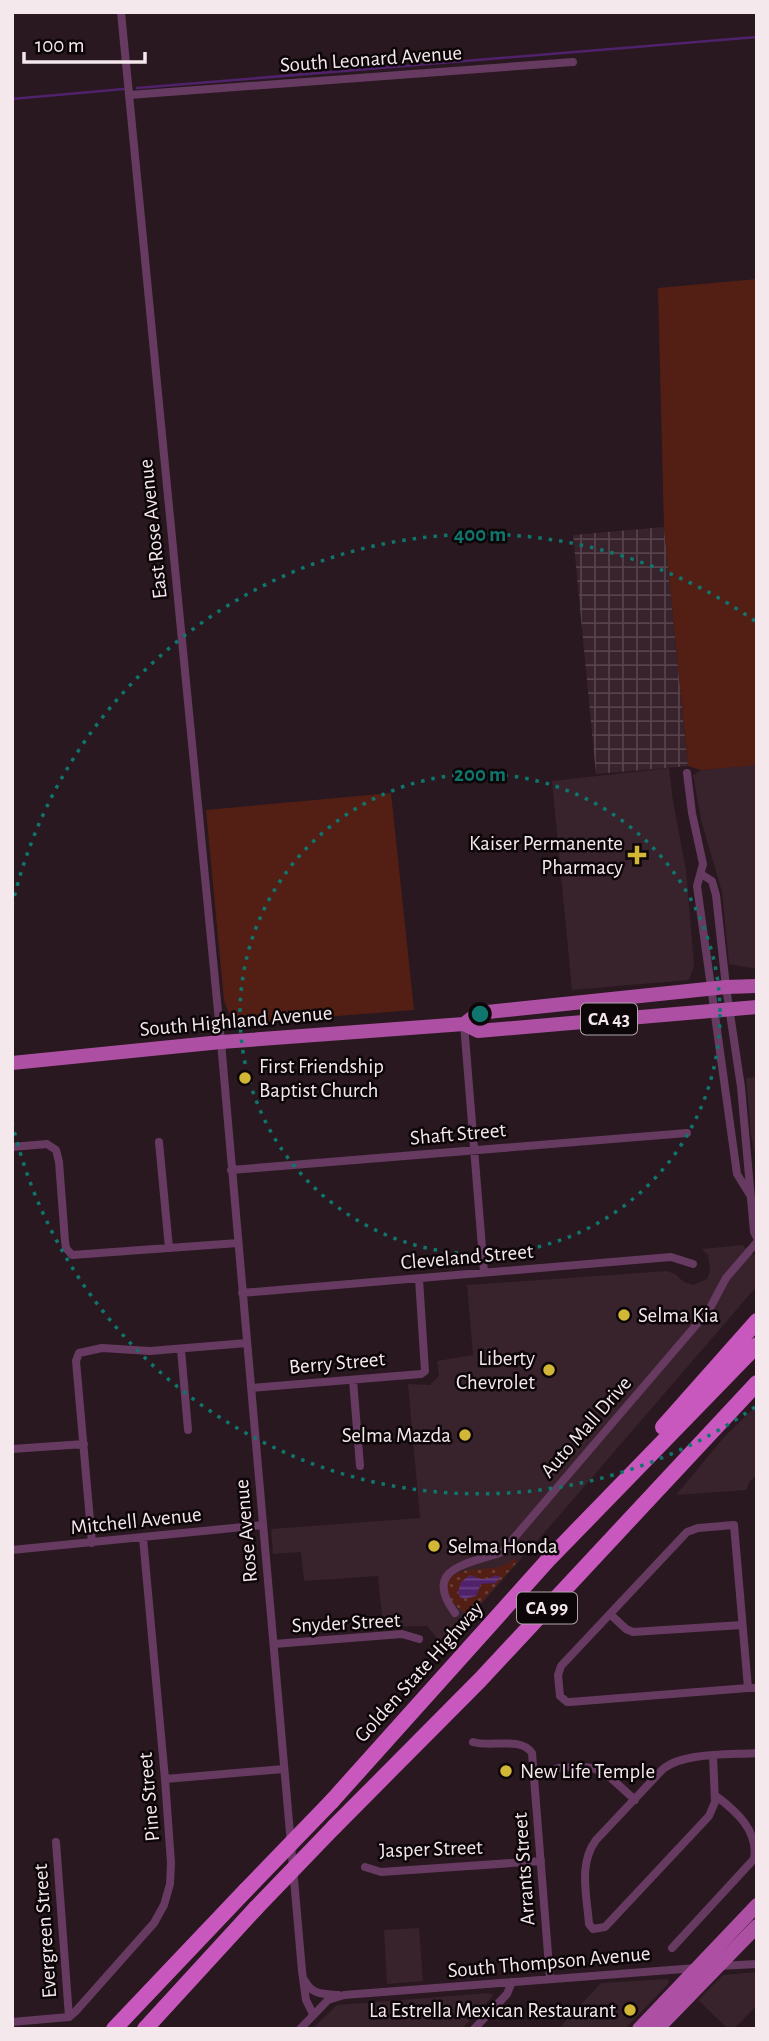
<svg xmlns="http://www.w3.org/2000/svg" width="769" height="2041" font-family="'Alegreya Sans',sans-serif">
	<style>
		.built { fill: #38222c }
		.industrial { fill: url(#industrial-grid) }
		.grass { fill: #531f14 }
		.garden { fill: url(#garden-dots) }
		.water { fill: url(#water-rules) }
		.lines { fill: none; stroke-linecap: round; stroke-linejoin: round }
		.stream { stroke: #50226c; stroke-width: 2.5 }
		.minor { stroke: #663a61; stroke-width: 8 }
		.primary { stroke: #ad50a4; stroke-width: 14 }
		.motorway { stroke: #c958be; stroke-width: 16 }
		.motorway-bridge { stroke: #c958be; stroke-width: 16 }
		.ring { fill: none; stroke: #0f766e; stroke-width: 3.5; stroke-dasharray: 3.5 7 }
		.poi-dot { fill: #d2b736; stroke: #0d0609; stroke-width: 2.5 }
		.labels { text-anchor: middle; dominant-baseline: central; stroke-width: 5; stroke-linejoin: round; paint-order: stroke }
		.shield { fill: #0d0609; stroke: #afa4a9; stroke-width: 2 }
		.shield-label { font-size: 19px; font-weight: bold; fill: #f4e8ed }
		.street-label { font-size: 21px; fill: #f4e8ed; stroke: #0d0609 }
		.poi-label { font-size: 21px; fill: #f4e8ed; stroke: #0d0609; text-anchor: end }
		.centre { fill: #0f766e; stroke: #0d0609; stroke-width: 3.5 }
		.ring-label { font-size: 21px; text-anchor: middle; font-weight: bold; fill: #0f766e; stroke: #0d0609; stroke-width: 5; stroke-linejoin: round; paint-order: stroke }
	</style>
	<defs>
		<pattern id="industrial-grid" width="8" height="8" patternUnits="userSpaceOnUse" patternTransform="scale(1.75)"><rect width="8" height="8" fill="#38222c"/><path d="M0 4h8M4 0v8" fill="none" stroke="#55424b"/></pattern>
		<pattern id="garden-dots" width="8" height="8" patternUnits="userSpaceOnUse" patternTransform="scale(1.75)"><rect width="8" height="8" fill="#531f14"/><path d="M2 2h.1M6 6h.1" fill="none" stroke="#6c4036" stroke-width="1.8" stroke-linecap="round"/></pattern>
		<pattern id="water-rules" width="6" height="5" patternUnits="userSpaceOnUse" patternTransform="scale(1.75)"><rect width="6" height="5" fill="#50226c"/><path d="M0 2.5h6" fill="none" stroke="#6a4281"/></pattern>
	</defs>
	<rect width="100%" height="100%" fill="#29181f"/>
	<path class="built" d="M757,764V968H752L729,964L722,892L701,820L693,775L701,770Z
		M669,768L673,801L686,870L694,966L689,980L572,990L552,781Z
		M757,1077V1163L751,1136L746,1078Z
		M743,1245L748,1252L757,1256V1286L552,1524L465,1622L435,1652L436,1637L427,1626L383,1627L378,1576L304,1581L301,1552L273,1554L271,1529L420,1518L408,1384L430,1385L439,1376L437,1361L473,1355L467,1285L667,1271L675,1274L684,1282L693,1285L707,1279L710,1271L708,1255L702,1249Z
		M757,1405V1475L750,1481L746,1490L676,1495L724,1437Z
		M419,1928L423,1981L387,1984L384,1930Z
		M757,1972V2005L734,2029H728L698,2000L723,1975Z
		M665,1979L669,1980L668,1984L625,2029H558L601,1983Z
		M489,1993L493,1995L492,1997L462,2029H312L337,2005Z"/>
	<path class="industrial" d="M664,527L688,766L596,774L573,535Z"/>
	<path class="grass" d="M757,279V765L701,770L688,766L664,527L658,288Z
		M391,793L414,1010L247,1023C233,1022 228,1013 224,1000L206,810Z"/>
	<path class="garden" d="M514,1559L517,1562L469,1616L448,1600L447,1581C466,1561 494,1577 514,1559Z"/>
	<path class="water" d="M470,1575C480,1579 486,1581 496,1575L500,1577L496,1583L481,1584L476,1596L464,1599L460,1597L458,1592L461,1582Z"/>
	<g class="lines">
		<path class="stream" d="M137,88L757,37
			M12,99L124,89"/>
		<path class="minor" d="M121,12L221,1042L302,1971L306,2000L313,2014
			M129,95L573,62
			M687,773L692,813L703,864L697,886L737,1174L750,1195
			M701,874L712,881L716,895L726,987L741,1087L754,1232L757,1238
			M464,1024L484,1272
			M159,1142L169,1248
			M12,1147L47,1144L56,1150L59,1162L65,1241L66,1248L72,1255L238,1243
			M231,1170L687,1133
			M242,1293L671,1257L693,1264
			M181,1349L188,1430
			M353,1380L360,1466
			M251,1388L421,1374L425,1371L419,1279
			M12,1449L84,1444
			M92,1543L76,1361L79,1353L102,1348L150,1351L247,1343
			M12,1550L263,1525
			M455,1613C421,1567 470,1564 502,1552L709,1310L726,1278L757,1242
			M610,1614L626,1629L633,1632L742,1625
			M274,1644L402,1634L419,1639
			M748,1688L734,1525L698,1528L687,1532L561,1666L558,1675L560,1696L567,1702H570L748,1688H757
			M473,1742C491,1748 520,1736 532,1753L550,1979
			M713,1756L715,1802L709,1816L605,1927L593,1929L589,1924C587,1896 578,1864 596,1840L663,1769C683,1752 731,1755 757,1753
			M558,1768C601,1763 604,1772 635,1800
			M165,1779L284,1769
			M56,1842L69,2017
			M365,1867L381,1872L541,1861
			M672,1948L754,1859C759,1831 736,1811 716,1796
			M719,1966L757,1964
			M305,1981C312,1995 324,1994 338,1995
			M69,2017L75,2012L154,1923L164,1905L170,1884L171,1863L165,1779L143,1538
			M12,2022L69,2017
			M300,2029L328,2000L344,1995L696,1968
			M474,2029L507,1994L512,1982"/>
		<path class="primary" d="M464,1024L478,1013L726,987L757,986
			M12,1063L221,1042L464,1024L478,1031L757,1007
			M639,2029L757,1905
			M657,2029L757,1926"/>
		<path class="motorway" d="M663,1427L757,1321
			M332,1801L548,1560L757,1345
			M334,1827L480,1680L757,1383
			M114,2029L246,1890
			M145,2029L256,1908"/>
		<path class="motorway-bridge" d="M246,1890L332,1801
			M256,1908L334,1827"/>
	</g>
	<g class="ring">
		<circle cx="480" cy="1014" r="240"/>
		<path d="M755 1407A480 480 0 0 1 12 1122M12 906A480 480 0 0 1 755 621"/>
	</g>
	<g class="poi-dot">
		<path d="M633.5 844.5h7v7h7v7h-7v7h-7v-7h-7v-7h7z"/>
		<circle cx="245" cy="1078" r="7"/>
		<circle cx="624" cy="1315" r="7"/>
		<circle cx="549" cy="1370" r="7"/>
		<circle cx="465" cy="1435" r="7"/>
		<circle cx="434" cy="1546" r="7"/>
		<circle cx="506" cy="1771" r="7"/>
		<circle cx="630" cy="2010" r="7"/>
	</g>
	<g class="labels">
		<g class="shield">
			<rect x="581" y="1003.5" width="56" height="31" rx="5"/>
			<rect x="517" y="1592.5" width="60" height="31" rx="5"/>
		</g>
		<g class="shield-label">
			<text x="609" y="1019">CA 43</text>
			<text x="547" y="1608">CA 99</text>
		</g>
		<g class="street-label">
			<text transform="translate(371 59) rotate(-4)">South Leonard Avenue</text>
			<text transform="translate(153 529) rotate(-96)">East Rose Avenue</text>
			<text transform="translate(236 1021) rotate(-5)">South Highland Avenue</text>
			<text transform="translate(458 1134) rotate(-5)">Shaft Street</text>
			<text transform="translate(467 1257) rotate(-5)">Cleveland Street</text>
			<text transform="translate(337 1363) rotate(-5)">Berry Street</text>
			<text transform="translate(586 1427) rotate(-49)">Auto Mall Drive</text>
			<text transform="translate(136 1521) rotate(-6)">Mitchell Avenue</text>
			<text transform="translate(246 1531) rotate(-95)">Rose Avenue</text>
			<text transform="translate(346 1623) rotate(-3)">Snyder Street</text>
			<text transform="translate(419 1672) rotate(-48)">Golden State Highway</text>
			<text transform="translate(149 1797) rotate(-95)">Pine Street</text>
			<text transform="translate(431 1849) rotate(-2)">Jasper Street</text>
			<text transform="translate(524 1869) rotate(-94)">Arrants Street</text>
			<text transform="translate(45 1931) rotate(-94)">Evergreen Street</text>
			<text transform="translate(549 1962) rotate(-5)">South Thompson Avenue</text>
		</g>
		<g class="poi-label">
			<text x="623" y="843">Kaiser Permanente<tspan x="623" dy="24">Pharmacy</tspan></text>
			<text x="259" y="1066" text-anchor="start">First Friendship<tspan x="259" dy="24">Baptist Church</tspan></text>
			<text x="638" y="1315" text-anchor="start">Selma Kia</text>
			<text x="535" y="1358">Liberty<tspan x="535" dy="24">Chevrolet</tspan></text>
			<text x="451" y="1435">Selma Mazda</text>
			<text x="448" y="1546" text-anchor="start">Selma Honda</text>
			<text x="520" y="1771" text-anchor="start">New Life Temple</text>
			<text x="616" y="2010">La Estrella Mexican Restaurant</text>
		</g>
	</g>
	<circle cx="480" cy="1014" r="10" class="centre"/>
	<g class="ring-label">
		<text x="480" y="541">400 m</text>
		<text x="480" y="781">200 m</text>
	</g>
	<rect width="769" height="2041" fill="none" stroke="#f4e8ed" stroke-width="28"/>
	<path d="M24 52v10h121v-10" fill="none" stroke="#f4e8ed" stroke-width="3.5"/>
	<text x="35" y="52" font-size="21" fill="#f4e8ed" stroke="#0d0609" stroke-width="5" paint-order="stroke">100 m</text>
</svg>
